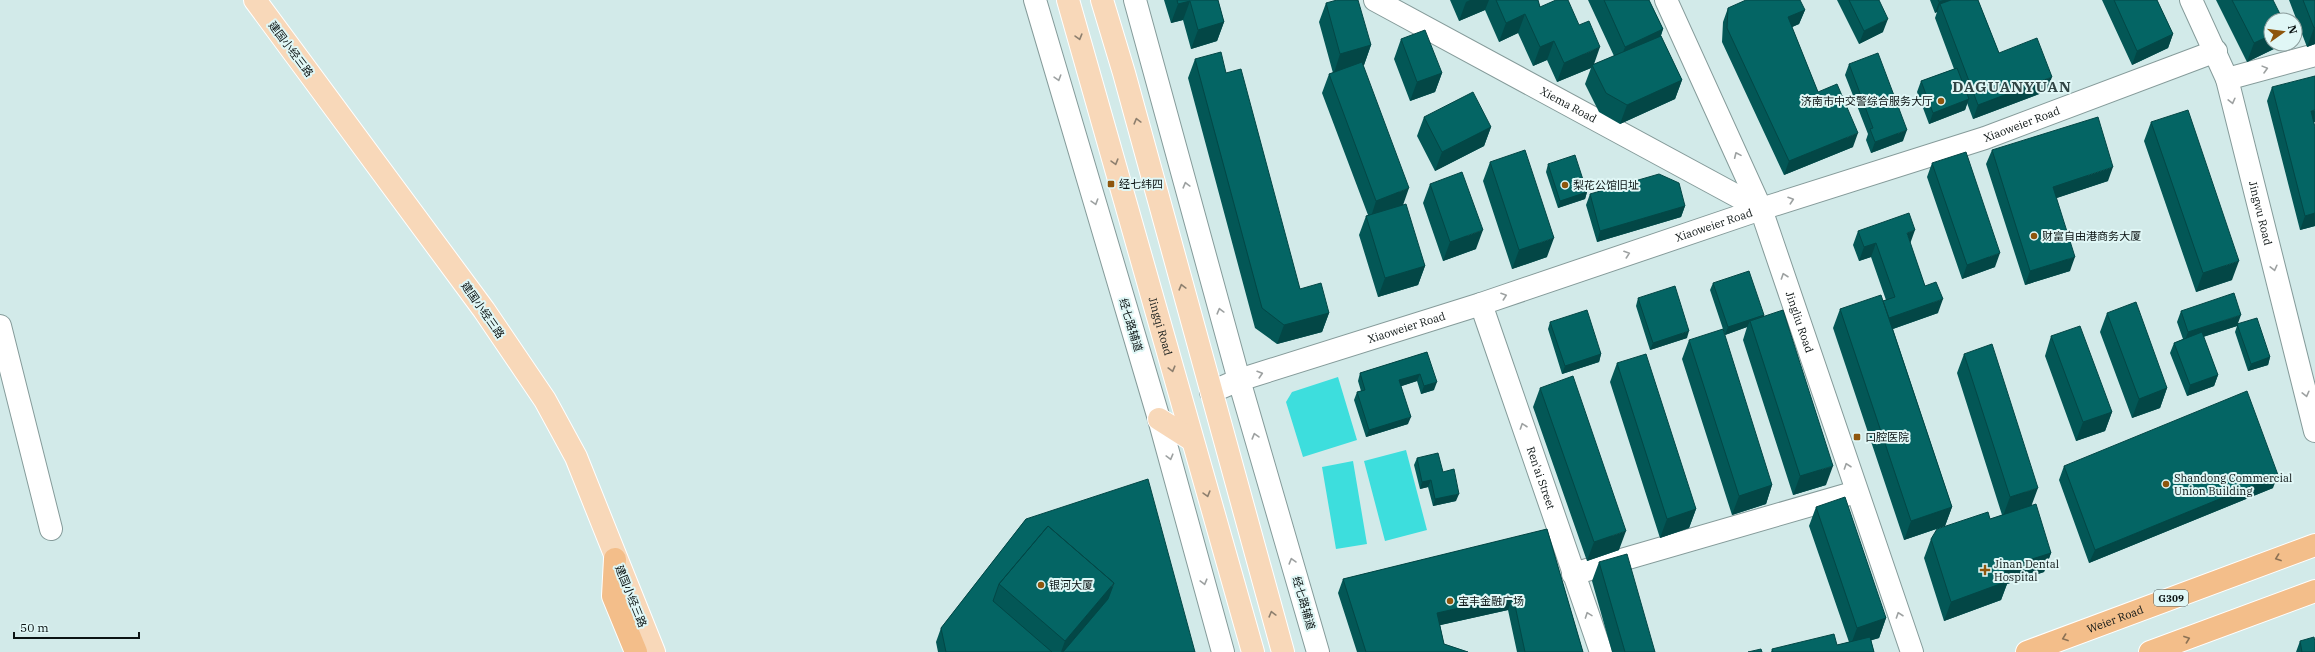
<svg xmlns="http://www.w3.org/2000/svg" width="2315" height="652" font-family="'IBM Plex Serif','Noto Sans SC',serif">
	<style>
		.green { fill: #3ddedd }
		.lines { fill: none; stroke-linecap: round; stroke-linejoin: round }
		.minor-casing { stroke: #859b9a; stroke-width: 24 }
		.major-casing { stroke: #fff; stroke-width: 24 }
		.highway-casing { stroke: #fff; stroke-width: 24 }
		.minor { stroke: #fff; stroke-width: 22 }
		.major { stroke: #f8d8b9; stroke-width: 22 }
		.highway { stroke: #f3be8a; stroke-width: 22 }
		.wall { fill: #035756 }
		.shaded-wall { fill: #034746 }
		.building { fill: #046564; stroke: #034746 }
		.oneway { stroke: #8d7f6e }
		.oneway2 { stroke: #9da1a1 }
		.oneway3 { stroke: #8b7154 }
		.poi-dot { fill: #8e560d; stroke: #e0f7f6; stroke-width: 1.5 }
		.labels { text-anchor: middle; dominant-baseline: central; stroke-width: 4; stroke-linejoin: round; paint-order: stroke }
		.shield { fill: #e0f7f6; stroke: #4b5757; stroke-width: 1 }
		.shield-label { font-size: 10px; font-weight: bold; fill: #0b1313 }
		.street-label { font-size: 11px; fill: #0b1313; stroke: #e0f7f6 }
		.poi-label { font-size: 11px; fill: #0b1313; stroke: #e0f7f6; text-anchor: start }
		.district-label { font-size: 15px; font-weight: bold; letter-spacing: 1px; fill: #324545; stroke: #e0f7f6 }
	</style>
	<rect width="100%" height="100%" fill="#d2eae9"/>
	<path class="green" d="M1338,377L1357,440L1303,457L1286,402L1292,392Z
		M1406,450L1427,530L1385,541L1364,461Z
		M1353,461L1367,544L1336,549L1322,467Z"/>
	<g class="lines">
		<g class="minor-casing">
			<g id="minor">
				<path d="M1035,0L1159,419L1223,652"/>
				<path d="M1135,0L1239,380L1318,652"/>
				<path id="s1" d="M1375,0L1761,209"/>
				<path id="s2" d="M1666,0L1761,209L1912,652"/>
				<path id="s3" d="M2191,0L2227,79L2315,431"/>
				<path d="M2227,79L2315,55"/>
				<path id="s4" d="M1481,304L1601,652"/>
				<path d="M0,326L51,529"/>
				<path id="s5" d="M1211,392L1239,380L1481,304L1761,209L1985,138L2216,51"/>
				<path d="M1573,574L1856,492"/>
			</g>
		</g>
		<g class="major-casing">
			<g id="major">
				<path d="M255,0L484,310L545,400L576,457L654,652"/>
				<path id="s6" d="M1068,0L1253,652"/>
				<path d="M1102,0L1124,73L1283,652"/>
				<path d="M1159,419L1192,440"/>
			</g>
		</g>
		<g class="highway-casing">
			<g id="highway">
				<path d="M615,559L613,596L636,652"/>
				<path id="s7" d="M2027,652L2315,545"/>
				<path d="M2150,652L2315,591"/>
			</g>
		</g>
		<use href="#minor" class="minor"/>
		<use href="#major" class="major"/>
		<use href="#highway" class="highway"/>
	</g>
	<path class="wall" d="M1164,0H1218L1224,22L1217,41L1191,49L1183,20L1171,23Z
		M1450,0H1538L1540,7L1594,64L1614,56L1588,0H1649L1663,29L1661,36L1682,80L1675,99L1620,124L1599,112L1585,84L1591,68L1557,82L1547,60L1533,66L1518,33L1499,42L1485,10L1459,21Z
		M1837,0H1879L1883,32L1859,44Z
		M1930,0H1978L1999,53L2047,91L1973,119L1967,103L1965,110L1929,124L1917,92L1921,81L1954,69L1935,18L1937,12L1935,13Z
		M2102,0H2157L2173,34L2168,48L2132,65Z
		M2216,0H2273L2280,46L2247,62Z
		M2289,0H2315V44L2307,47Z
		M1326,3L1371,45L1364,65H1363L1403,205L1425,266L1418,285L1378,297L1359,235L1366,216L1368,215L1322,93L1329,74L1333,73L1319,22Z
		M1728,8L1805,10L1799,24L1792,27L1818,92L1853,147L1784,175L1722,42L1723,22Z
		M1401,39L1442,73L1435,92L1410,101L1394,59Z
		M1195,59L1226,73L1300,289L1329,313L1322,332L1277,344L1255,328L1188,78Z
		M1849,64L1903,141L1871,153L1866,140L1868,134L1845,75Z
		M2272,87L2314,122L2315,226L2300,230L2267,101Z
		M1424,117L1491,127L1484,146L1435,171L1417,136Z
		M2151,122L2232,280L2196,292L2144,141Z
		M1992,150L2108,181L2056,198L2070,271L2025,285L1986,164Z
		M1490,162L1547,257L1512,269L1483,181Z
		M1932,163L1995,267L1962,279L1927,177Z
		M1548,164L1587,192L1585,199L1558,208L1546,172Z
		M1430,184L1476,249L1443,261L1423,203Z
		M1590,194L1685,206L1681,217L1597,242L1586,205Z
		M1858,231L1910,244L1925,286L1938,313L1893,329L1952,507L1945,526L1904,540L1833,328L1840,309L1886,300L1871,257L1859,261L1853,245Z
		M1713,283L1764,315L1826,485L1793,495L1743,340L1747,327L1725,335L1710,290Z
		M1638,298L1687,338L1650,350L1636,306Z
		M2181,311L2238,324L2270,357L2268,365L2248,371L2235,332L2237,326L2203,337L2218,375L2214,386L2187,396L2170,353L2174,343L2183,339L2177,322Z
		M2107,313L2167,388L2160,408L2132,418L2100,332Z
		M1550,322L1601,354L1599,362L1562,374L1548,329Z
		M2051,336L2112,412L2105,431L2076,441L2045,356Z
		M1689,340L1772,485L1766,504L1732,515L1682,359Z
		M1427,352L1434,390L1421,394L1417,381L1401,386L1408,424L1366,437L1354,400L1357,392L1361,391L1358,381L1360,373Z
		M1964,354L2031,506L2051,553L2044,572L2007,584L2001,600L1944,621L1924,558L1931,539L2002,515L1957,373Z
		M1617,363L1696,509L1689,528L1660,538L1610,382Z
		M1540,388L1619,550L1587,561L1533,407Z
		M1417,458L1443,472L1456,501L1433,506L1428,487L1420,489L1414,465Z
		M2064,466L2273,488L2089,563L2059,480Z
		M1816,507L1886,618L1879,638L1871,640L1874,652H1771L1772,649L1837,645L1849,642L1809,526Z
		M1026,519L1195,652H938L936,642L941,628Z
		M1547,529L1583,652H1517L1508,610L1440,625L1444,644L1468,652H1357L1338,593L1343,579Z
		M1599,562L1655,652H1612L1592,581Z
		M2300,641L2315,652H2296Z"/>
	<path class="shaded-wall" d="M1470,0H1489L1485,10L1459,21L1466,2Z
		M1945,0H1966L1940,4L1937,12L1935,13L1939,2Z
		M1190,1L1183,20L1171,23L1178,4Z
		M1805,10L1799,24L1783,31L1788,17Z
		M1525,14L1518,33L1499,42L1506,23Z
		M1888,19L1883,32L1859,44L1864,31Z
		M1224,22L1217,41L1191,49L1198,30Z
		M2315,27V44L2307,47L2314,28Z
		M1663,29L1656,48L1618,66L1625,47Z
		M2173,34L2168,48L2132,65L2137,51Z
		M2271,35V44H2280V46L2247,62L2254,43Z
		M1554,41L1547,60L1533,66L1540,47Z
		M1371,45L1364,65L1334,73L1340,54Z
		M1600,47L1593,67L1592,65L1591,68L1557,82L1564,63Z
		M1442,73L1435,92L1410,101L1417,82Z
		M2052,77L2047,91L1973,119L1978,105Z
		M1682,80L1675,99L1620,124L1627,105Z
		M1969,99L1965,110L1929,124L1933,113Z
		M2315,110V122L2306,125L2311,111Z
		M1491,127L1484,146L1435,171L1442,152Z
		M1907,130L1903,141L1871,153L1875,142Z
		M1858,133L1853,147L1784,175L1789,161Z
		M2113,167L2108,181L2048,201L2053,187Z
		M1409,188L1402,208L1370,220L1376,201Z
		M1587,192L1585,199L1558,208L1560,201Z
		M1685,206L1681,217L1597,242L1600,231Z
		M2315,213V226L2300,230L2305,216Z
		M1483,230L1476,249L1443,261L1450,242Z
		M1915,230L1910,244L1907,233Z
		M1554,238L1547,257L1512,269L1519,250Z
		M1876,243L1871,257L1859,261L1864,247Z
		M2000,253L1995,267L1962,279L1967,265Z
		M2075,257L2070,271L2025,285L2030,271Z
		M2239,261L2232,280L2196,292L2203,273Z
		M1425,266L1418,285L1378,297L1385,278Z
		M1943,299L1938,313L1884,332L1889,318Z
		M1329,313L1322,332L1277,344L1284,325Z
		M1764,315L1750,321L1747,327L1725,335L1728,327Z
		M2241,315L2237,326L2184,343L2188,332Z
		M1689,331L1687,338L1650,350L1653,343Z
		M1601,354L1599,362L1562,374L1565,366Z
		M2270,357L2268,365L2248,371L2251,364Z
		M1420,374L1417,381L1396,388L1399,380Z
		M2218,375L2214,386L2187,396L2190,385Z
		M1437,382L1434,390L1421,394L1424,386Z
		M2167,388L2160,408L2132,418L2139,399Z
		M2112,412L2105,431L2076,441L2083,422Z
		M1411,417L1408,424L1366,437L1369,430Z
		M1833,466L1826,485L1793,495L1800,476Z
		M2278,475L2273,488L2089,563L2095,550Z
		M1431,480L1428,487L1420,489L1422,482Z
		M1772,485L1766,504L1732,515L1739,496Z
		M2038,488L2031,507L2003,516L2010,497Z
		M1459,494L1456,501L1433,506L1435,499Z
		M1952,507L1945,526L1904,540L1911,521Z
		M1696,509L1689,528L1660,538L1667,519Z
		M1626,531L1619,550L1587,561L1594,542Z
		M2051,553L2044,572L2007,584L2001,600L1944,621L1951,602L2004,568Z
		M1114,583L1103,613L1070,652H1061L1065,641Z
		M1513,596L1508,610L1432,627L1437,613Z
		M1886,618L1879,638L1850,647L1857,628Z"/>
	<path class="building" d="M1177,0H1218L1224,22L1198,30L1190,1L1178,4Z
		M1337,0H1358L1371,45L1340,54L1326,3Z
		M1496,0H1538L1540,7L1556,0H1568L1579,25L1589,21L1600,47L1564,63L1554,41L1540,47L1525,14L1506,23Z
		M1604,0H1649L1663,29L1625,47Z
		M1746,0H1800L1805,10L1788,17L1818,92L1837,84L1858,133L1789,161L1727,28L1728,8Z
		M1849,0H1879L1888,19L1864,31Z
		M1938,0H1945L1939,2Z
		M1951,0H1978L1999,53L2037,38L2052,77L1978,105L1940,4Z
		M2114,0H2157L2173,34L2137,51Z
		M2232,0H2273L2283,20H2271V35L2254,43Z
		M2303,0H2315V27L2314,28Z
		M1425,30L1442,73L1417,82L1401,39Z
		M1661,36L1682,80L1627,105L1606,93L1592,65Z
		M1221,52L1226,73L1241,69L1300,289L1321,283L1329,313L1284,325L1262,308L1195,59Z
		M1878,53L1907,130L1875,142L1870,129L1873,128L1849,64Z
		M1362,62L1409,188L1376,201L1329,74Z
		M1957,68L1969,99L1933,113L1921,81Z
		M2315,76V110L2311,111L2315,127V213L2305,216L2272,87Z
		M1473,92L1491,127L1442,152L1424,117Z
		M2188,110L2239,261L2203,273L2151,122Z
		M2098,117L2113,167L2053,187L2075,257L2030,271L1992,150Z
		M1525,150L1554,238L1519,250L1490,162Z
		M1966,152L2000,253L1967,265L1932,163Z
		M1575,155L1587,192L1560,201L1548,164Z
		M1462,172L1483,230L1450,242L1430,184Z
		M1659,174L1679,183L1685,206L1600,231L1590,194Z
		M1406,204L1425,266L1385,278L1366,216Z
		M1909,213L1915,230L1907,233L1925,286L1936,282L1943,299L1889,318L1883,301L1895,297L1876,243L1864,247L1858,231Z
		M1749,271L1764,315L1728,327L1713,283Z
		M1675,286L1689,331L1653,343L1638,298Z
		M2234,293L2241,315L2188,332L2181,311Z
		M1881,295L1952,507L1911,521L1840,309Z
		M2136,302L2167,388L2139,399L2107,313Z
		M1587,310L1601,354L1565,366L1550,322Z
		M1783,310L1833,466L1800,476L1750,321Z
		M2257,318L2270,357L2251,364L2237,324Z
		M2080,326L2112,412L2083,422L2051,336Z
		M1723,329L1772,485L1739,496L1689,340Z
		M2202,332L2218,375L2190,385L2174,343Z
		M1992,344L2038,488L2010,497L1964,354Z
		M1427,352L1437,382L1424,386L1420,374L1399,380L1411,417L1369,430L1357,392L1365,390L1360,373Z
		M1646,354L1696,509L1667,519L1617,363Z
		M1573,376L1626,531L1594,542L1540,388Z
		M2247,391L2278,475L2095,550L2064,466Z
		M1438,453L1443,472L1454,469L1459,494L1435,499L1431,480L1422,482L1417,458Z
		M1148,479L1195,652H1063L1108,599L1114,583L1048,526L999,584L993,601L1052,652H946L941,628L1026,519Z
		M1845,497L1886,618L1857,628L1816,507Z
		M2036,504L2051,553L2004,568L2008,581L1951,602L1931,539L1937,529L1988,512L1990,519Z
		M1048,526L1114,583L1065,641L999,584Z
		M1547,529L1583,652H1525L1513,596L1437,613L1444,644L1468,652H1366L1343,579Z
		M1627,554L1655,652H1625L1599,562Z
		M1834,634L1837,645L1870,637L1874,652H1773L1772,649Z
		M2314,637L2315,642V652H2301H2302L2300,641Z
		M1761,649L1762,652H1748Z"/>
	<defs><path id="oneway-chevron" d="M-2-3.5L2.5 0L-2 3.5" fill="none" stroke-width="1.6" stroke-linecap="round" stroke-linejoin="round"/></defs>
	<g class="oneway">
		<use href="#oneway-chevron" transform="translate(1079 37) rotate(74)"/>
		<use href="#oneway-chevron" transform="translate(1137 121) rotate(-105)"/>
		<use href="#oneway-chevron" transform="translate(1115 162) rotate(74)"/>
		<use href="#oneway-chevron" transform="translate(1182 287) rotate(-105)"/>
		<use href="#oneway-chevron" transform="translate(1172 369) rotate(75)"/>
		<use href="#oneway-chevron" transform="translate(1207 494) rotate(74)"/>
		<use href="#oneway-chevron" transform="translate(1272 614) rotate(-105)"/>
	</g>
	<g class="oneway2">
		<use href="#oneway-chevron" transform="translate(2265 69) rotate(-15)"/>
		<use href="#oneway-chevron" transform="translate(1058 78) rotate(73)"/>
		<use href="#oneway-chevron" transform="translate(2232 101) rotate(76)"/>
		<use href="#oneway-chevron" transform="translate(1737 155) rotate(-114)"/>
		<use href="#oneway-chevron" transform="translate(1186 185) rotate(-105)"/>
		<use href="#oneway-chevron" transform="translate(1791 200) rotate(-18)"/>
		<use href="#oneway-chevron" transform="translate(1095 202) rotate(73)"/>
		<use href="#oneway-chevron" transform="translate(1627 254) rotate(-19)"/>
		<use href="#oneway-chevron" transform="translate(2274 268) rotate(76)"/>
		<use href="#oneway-chevron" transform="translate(1784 276) rotate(-109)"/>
		<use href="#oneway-chevron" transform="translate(1504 296) rotate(-19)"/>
		<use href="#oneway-chevron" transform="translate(1220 311) rotate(-105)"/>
		<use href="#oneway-chevron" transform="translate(1260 374) rotate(-17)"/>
		<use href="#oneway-chevron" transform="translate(2306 394) rotate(76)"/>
		<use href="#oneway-chevron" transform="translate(1523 426) rotate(-109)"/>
		<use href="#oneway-chevron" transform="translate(1255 436) rotate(-106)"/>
		<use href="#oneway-chevron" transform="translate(1170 457) rotate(75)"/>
		<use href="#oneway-chevron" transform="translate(1847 466) rotate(-109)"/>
		<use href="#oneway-chevron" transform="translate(1292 561) rotate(-106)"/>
		<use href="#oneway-chevron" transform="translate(1204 582) rotate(75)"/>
		<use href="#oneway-chevron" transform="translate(1588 615) rotate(-110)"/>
		<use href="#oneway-chevron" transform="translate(1899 615) rotate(-109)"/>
	</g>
	<g class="oneway3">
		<use href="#oneway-chevron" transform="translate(2278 558) rotate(160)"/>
		<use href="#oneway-chevron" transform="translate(2065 638) rotate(160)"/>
		<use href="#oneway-chevron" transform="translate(2187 639) rotate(-20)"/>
	</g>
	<g class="poi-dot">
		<circle cx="1941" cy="101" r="4"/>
		<rect x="1107" y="180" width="8" height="8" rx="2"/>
		<circle cx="1565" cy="185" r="4"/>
		<circle cx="2034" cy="236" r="4"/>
		<rect x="1853" y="433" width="8" height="8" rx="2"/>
		<circle cx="2166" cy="484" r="4"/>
		<path d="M1983 564h4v4h4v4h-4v4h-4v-4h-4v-4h4z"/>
		<circle cx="1041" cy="585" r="4"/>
		<circle cx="1450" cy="601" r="4"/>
	</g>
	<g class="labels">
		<rect class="shield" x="2154" y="590" width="34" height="16" rx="3"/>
		<g class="shield-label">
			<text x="2171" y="598">G309</text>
		</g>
		<g class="street-label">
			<text transform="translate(291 49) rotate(53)">建国小经三路</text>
			<text stroke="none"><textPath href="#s1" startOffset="220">Xiema Road</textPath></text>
			<text stroke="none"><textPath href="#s5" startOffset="854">Xiaoweier Road</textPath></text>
			<text stroke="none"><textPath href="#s3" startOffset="225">Jingwu Road</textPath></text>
			<text stroke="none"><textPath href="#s5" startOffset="530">Xiaoweier Road</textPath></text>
			<text transform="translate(483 310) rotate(55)">建国小经三路</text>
			<text stroke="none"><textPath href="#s2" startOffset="349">Jingliu Road</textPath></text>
			<text transform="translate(1131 325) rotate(73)">经七路辅道</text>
			<text stroke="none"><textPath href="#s6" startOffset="339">Jingqi Road</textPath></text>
			<text stroke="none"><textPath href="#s5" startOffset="206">Xiaoweier Road</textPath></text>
			<text stroke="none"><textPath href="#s4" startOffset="184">Ren'ai Street</textPath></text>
			<text transform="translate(631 596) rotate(68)">建国小经三路</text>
			<text transform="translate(1304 603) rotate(74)">经七路辅道</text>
			<text stroke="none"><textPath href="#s7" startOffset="94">Weier Road</textPath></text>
		</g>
		<g class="poi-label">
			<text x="1933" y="101" text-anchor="end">济南市中交警综合服务大厅</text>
			<text x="1119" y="184">经七纬四</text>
			<text x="1573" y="185">梨花公馆旧址</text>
			<text x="2042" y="236">财富自由港商务大厦</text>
			<text x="1865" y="437">口腔医院</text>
			<text x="2174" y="478">Shandong Commercial<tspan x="2174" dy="13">Union Building</tspan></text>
			<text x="1994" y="564">Jinan Dental<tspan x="1994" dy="13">Hospital</tspan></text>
			<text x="1049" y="585">银河大厦</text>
			<text x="1458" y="601">宝丰金融广场</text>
		</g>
		<g class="district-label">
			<text x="2012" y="86">DAGUANYUAN</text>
		</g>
	</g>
	<g transform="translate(2283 32) rotate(76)"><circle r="19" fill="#e0f7f6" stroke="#8b9c9b"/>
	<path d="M0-3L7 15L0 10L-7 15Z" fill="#8e560d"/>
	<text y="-6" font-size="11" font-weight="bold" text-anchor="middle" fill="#0b1313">N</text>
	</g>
	<path d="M14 632v6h125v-6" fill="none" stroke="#0b1313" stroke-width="2"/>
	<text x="20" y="632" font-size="12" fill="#0b1313" stroke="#e0f7f6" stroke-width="3" paint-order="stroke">50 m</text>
</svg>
